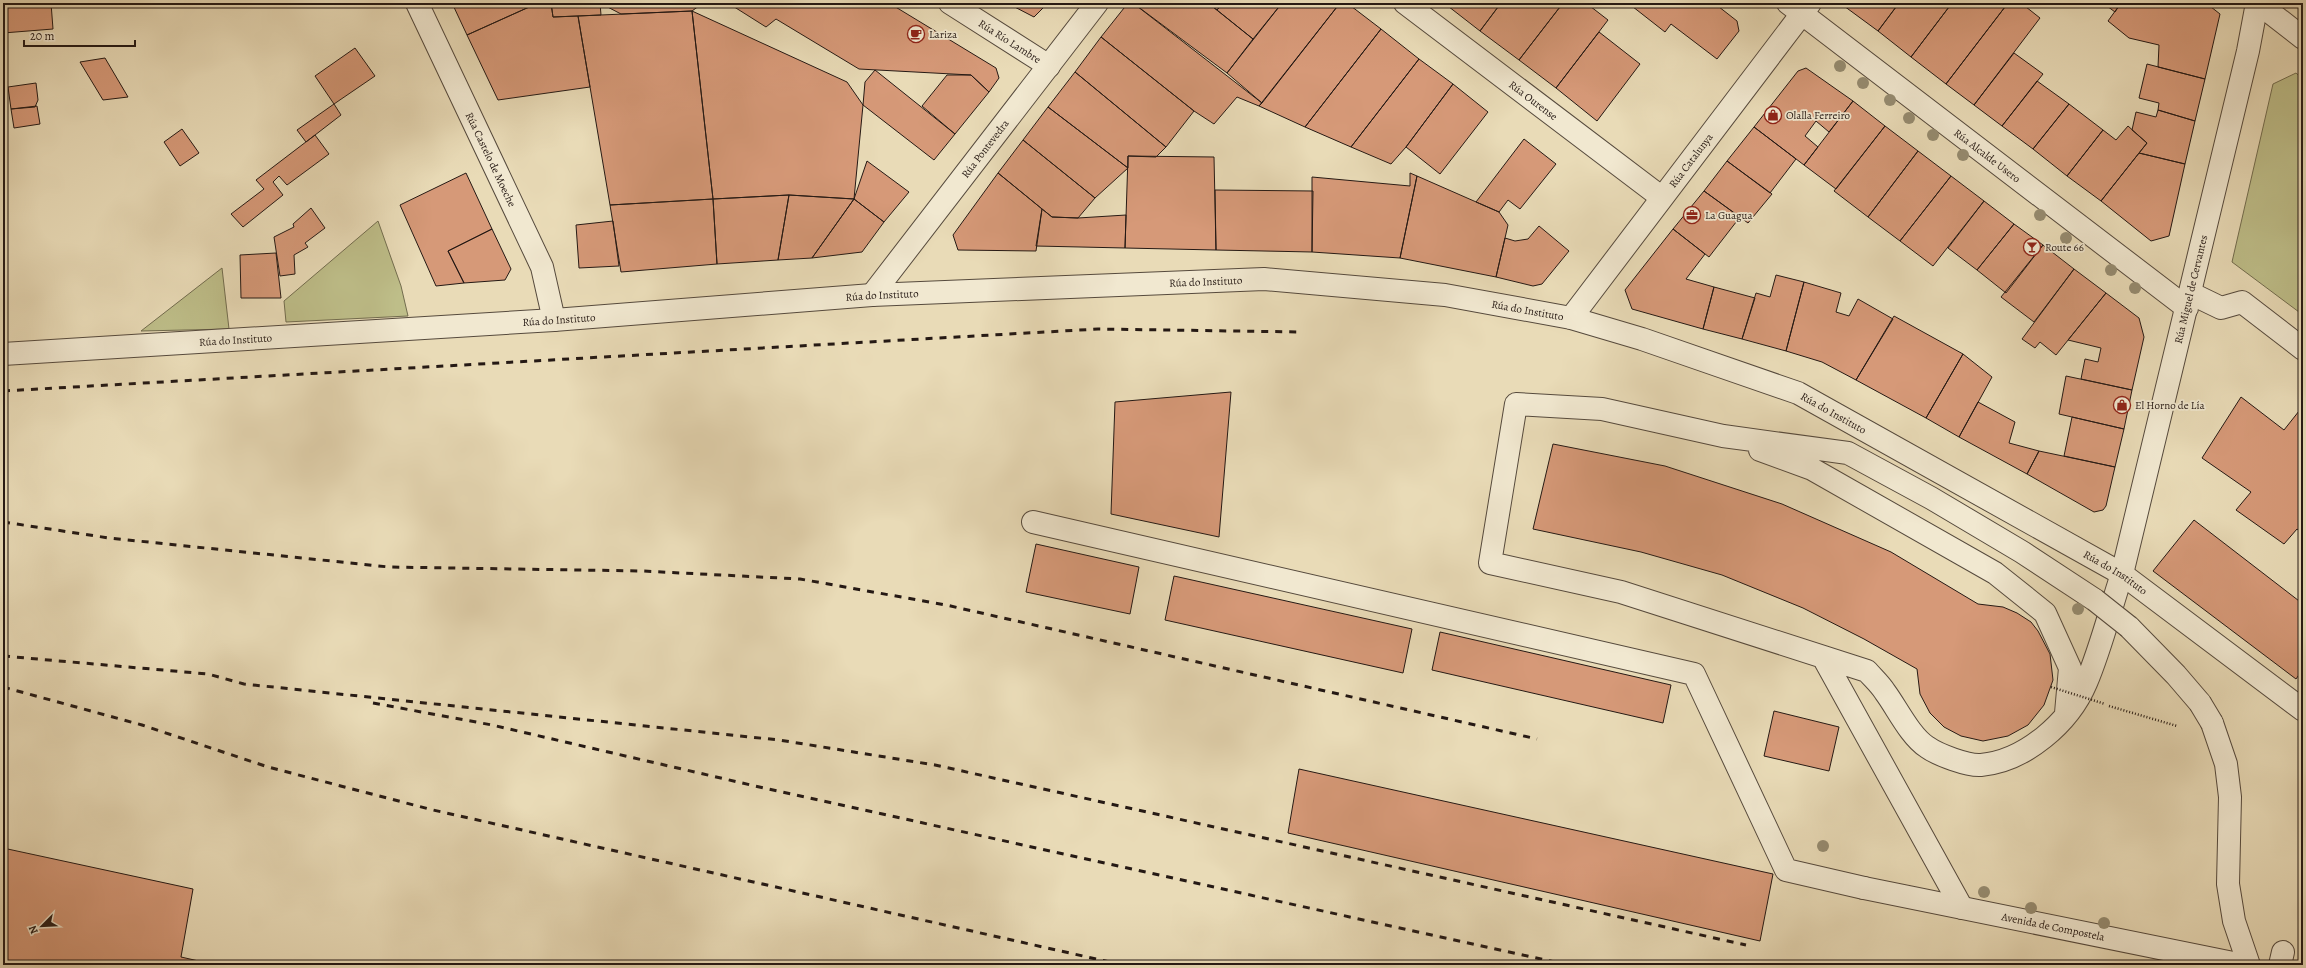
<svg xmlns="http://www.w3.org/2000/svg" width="2306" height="968" font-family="Alegreya,serif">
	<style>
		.green { fill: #bebe89; stroke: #726c4e }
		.building { fill: #d69978; stroke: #251914 }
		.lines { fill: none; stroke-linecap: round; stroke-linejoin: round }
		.lane-casing { stroke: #564a3d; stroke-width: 24 }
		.street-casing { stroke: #564a3d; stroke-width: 24 }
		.path { stroke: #251914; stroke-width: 2.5; stroke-dasharray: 1 2; stroke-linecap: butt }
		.lane { stroke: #f1e8d0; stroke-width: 22 }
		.street { stroke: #f1e8d0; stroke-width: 22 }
		.rail { stroke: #251914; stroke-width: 3; stroke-dasharray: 7 7; stroke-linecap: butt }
		.lane-bridge-casing { stroke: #564a3d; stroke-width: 24; stroke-linecap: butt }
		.path-bridge { stroke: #251914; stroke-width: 2.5; stroke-dasharray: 1 2; stroke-linecap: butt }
		.lane-bridge { stroke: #f1e8d0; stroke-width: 22 }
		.tree { fill: #968c71 }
		.labels { text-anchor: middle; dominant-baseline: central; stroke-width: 3.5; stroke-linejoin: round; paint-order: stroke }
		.poi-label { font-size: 11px; fill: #251914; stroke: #f1e8d0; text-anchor: start }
		.street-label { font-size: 11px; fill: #251914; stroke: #f1e8d0 }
	</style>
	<rect width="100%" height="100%" fill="#e9dbb7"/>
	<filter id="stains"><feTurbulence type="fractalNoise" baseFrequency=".005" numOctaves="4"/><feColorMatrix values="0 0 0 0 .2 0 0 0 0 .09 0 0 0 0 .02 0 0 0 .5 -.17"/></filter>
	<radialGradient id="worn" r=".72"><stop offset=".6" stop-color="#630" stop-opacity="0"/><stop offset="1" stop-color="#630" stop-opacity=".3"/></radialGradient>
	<path class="green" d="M2296,73L2303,79V315L2232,262L2273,84Z
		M378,221L401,286L408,316L286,322L284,301Z
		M222,268L229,329L141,331Z"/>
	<path class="building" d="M3,3H51L53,29L3,33Z
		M325,3H335L327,7Z
		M452,3H538L467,35Z
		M538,3H551L553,17L578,16L590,87L498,100L467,35Z
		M551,3H600L601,15L553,17Z
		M600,3H703L692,11L621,14Z
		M728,3H889L996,68L999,78L989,92L971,75L859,69L776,19L766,27Z
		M1007,3H1048L1034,17Z
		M1128,3H1133L1262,103L1259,106L1237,97L1214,124L1194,111L1101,37Z
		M1133,3H1208L1253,39L1227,73Z
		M1208,3H1223L1217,10Z
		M1223,3H1282L1253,39L1217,10Z
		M1282,3H1340L1262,103L1227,73Z
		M1340,3H1347L1381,29L1305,127L1259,106Z
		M1444,3H1501L1480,31Z
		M1501,3H1563L1519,60L1480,31Z
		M1563,3H1586L1608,20L1556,88L1519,60Z
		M1628,3H1714L1737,21L1739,31L1717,59L1671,24L1665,32Z
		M1846,3H1899L1878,31L1844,6Z
		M1899,3H1952L1911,57L1878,31Z
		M1952,3H2008L1946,84L1911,57Z
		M2008,3H2021L2040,18L1974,105L1946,84Z
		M2103,3H2121L2115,12Z
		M2121,3H2206L2220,14L2205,79L2158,67L2159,45L2129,38L2108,21Z
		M692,11L713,199L610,205L578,16Z
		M692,11L847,82L863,105L854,199L789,195L713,199Z
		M1381,29L1419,59L1351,147L1305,127Z
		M1599,32L1640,64L1597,121L1556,88Z
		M1101,37L1194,111L1166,147L1075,72Z
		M355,48L375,76L334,104L315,76Z
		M2014,53L2043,74L2002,126L1974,105Z
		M105,58L128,97L103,100L80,62Z
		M1419,59L1453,84L1406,147L1391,164L1351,147Z
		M2147,64L2205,79L2195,121L2158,110L2159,103L2139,98Z
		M1806,68L1853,101L1829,132L1816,121L1805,136L1818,147L1804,165L1754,127L1798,71Z
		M875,70L955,134L934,160L863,105L865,82Z
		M1075,72L1166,147L1156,157L1128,156V168L1048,107Z
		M947,75H971L989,92L955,134L922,106Z
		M2037,81L2069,104L2033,149L2002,126Z
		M36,83L38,100L35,107L11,109L8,87Z
		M1453,84L1488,112L1440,174L1406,147Z
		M1853,101L1885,126L1836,189L1804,165Z
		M334,104L341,115L306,142L297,130Z
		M2069,104L2103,130L2067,176L2033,149Z
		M37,106L40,124L14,128L11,109Z
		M1048,107L1128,168L1095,198L1023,140Z
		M2158,110L2195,121L2185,164L2139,153L2147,143L2132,130L2136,112L2156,117Z
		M1885,126L1918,151L1868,217L1834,191Z
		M2128,126L2147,143L2101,201L2067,176L2103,130L2116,140Z
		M1754,127L1796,159L1770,193L1727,161Z
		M182,129L199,153L180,166L164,142Z
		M315,135L329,154L287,185L279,176L273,182L283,195L243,227L231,214L264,189L256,180Z
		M1524,139L1556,164L1520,209L1508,200L1499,212L1476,202Z
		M1023,140L1095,198L1078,218L1052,217L998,173Z
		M1918,151L1951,176L1900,241L1868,217Z
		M2139,153L2185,164L2169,236L2151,241L2101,201Z
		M1128,156L1214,157L1216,250L1125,248Z
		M867,161L909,192L884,222L854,199Z
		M1727,161L1772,194L1748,223L1704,191Z
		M466,173L492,229L448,251L464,283L436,286L400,205Z
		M998,173L1042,209L1036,251L958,250L953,235Z
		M1410,173L1417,176L1400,258L1312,252V177L1410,186Z
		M1417,176L1499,212L1508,225L1496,277L1400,258Z
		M1951,176L1984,201L1933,266L1900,241Z
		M1215,190L1313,191L1312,252L1216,250Z
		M1704,191L1740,217L1709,257L1673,229Z
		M789,195L778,260L717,264L713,199Z
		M789,195L854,199L812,258L778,260Z
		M713,199L717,264L621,272L610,205Z
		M854,199L884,222L862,252L812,258Z
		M1984,201L2014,224L1977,270L1948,248Z
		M311,208L325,228L305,243L308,247L294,255L295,274L280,276L274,237L294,227L293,224Z
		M1042,209L1052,217L1078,218L1126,215L1125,248L1036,246Z
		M613,221L619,266L579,268L576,225Z
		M2014,224L2043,245L2006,293L1977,270Z
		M1539,226L1569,251L1542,284L1533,286L1496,277L1505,238L1515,241L1528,239Z
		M492,229L511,269L505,280L464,283L448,251Z
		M1673,229L1705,254L1686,279L1714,287L1703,329L1632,309L1625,290Z
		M2043,245L2074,269L2034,322L2001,297Z
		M276,253L281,298H241L240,255Z
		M2074,269L2106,293L2056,355L2040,342L2035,348L2022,339Z
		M1776,275L1804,282L1786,351L1742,339L1756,293L1770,297Z
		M1804,282L1841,293L1836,312L1849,316L1858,299L1893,319L1856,380L1822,362L1786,351Z
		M1714,287L1755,298L1742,339L1703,329Z
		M2106,293L2139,318L2144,337L2132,390L2081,379L2085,359L2098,362L2101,348L2068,340Z
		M1894,316L1963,354L1926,418L1856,380Z
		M1963,354L1992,377L1959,437L1926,418Z
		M2066,376L2132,390L2124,429L2059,414Z
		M1231,392L1219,537L1111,514L1115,402Z
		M2241,397L2284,430L2303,406V533L2297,529L2284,544L2236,510L2251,492L2202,458Z
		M1978,402L2015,422L2009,443L2039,451L2027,474L1959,437Z
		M2072,417L2124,429L2115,467L2064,456Z
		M1553,444L1665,466L1782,504L1891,552L1978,604L2003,607L2017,613L2031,622L2038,631L2050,654L2053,680L2044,705L2028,725L2008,736L1983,741L1961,736L1944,727L1930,713L1920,694L1917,669L1864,639L1803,608L1722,575L1641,552L1533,529Z
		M2039,451L2115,467L2106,506L2103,510L2094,512L2027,474Z
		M2194,520L2303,604V669L2296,679L2153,571Z
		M1036,544L1139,567L1130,614L1026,592Z
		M1174,576L1412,629L1403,673L1165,620Z
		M2303,595V604L2299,600Z
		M1440,632L1671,685L1663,723L1432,670Z
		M1774,711L1839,727L1829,771L1764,756Z
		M1299,769L1773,874L1760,941L1288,833Z
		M3,848L193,889L181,957L203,962L202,965H3Z"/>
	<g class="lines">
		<g class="lane-casing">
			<path id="lane" d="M2190,293L2221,308L2242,302L2303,349
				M1760,450L1812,469L1995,573L2045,613L2070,668L2066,713
				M1033,522L1694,674L1786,870L1864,888
				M2095,600L2022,552L1931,498L1848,453L1723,436L1602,409L1516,404L1490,563L1621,592L1867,671C1873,678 1880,684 1885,692C1897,708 1910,736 1927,747C1938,755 1968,766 1981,765C2025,761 2069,723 2086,683C2101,648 2110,610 2122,574
				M2129,627L2176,675L2200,703
				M1823,657L1962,908
				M2212,723L2226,764L2230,797L2228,884L2234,921L2249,965
				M2280,965L2283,952"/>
		</g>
		<g class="street-casing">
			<g id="street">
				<path id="s1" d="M417,3L542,267L554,320"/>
				<path id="s2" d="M950,3L1049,66"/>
				<path id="s3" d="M1405,3L1661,197"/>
				<path id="s4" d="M1788,3L2187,308"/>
				<path d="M2258,3L2303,38"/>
				<path id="s5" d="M872,295L1097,3"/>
				<path id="s6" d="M1571,318L1810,3"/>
				<path id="s7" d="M3,354L554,320L872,295L1264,279L1445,295L1571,318L1642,339L1798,393L2122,574L2303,710"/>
				<path id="s8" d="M2122,574L2248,51L2257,3"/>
				<path id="s9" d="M1864,888L2243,965"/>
			</g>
		</g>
		<path class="path" d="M2109,706L2177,726"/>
		<use href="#lane" class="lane"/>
		<use href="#street" class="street"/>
		<path class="rail" d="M3,391L1098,329L1302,332
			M3,522L109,538L389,567L642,571L800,579L946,605L1537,739
			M3,656L208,674L244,684L779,740L935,765L1746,945
			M3,687L142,725L268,767L433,810L1123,965
			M373,703L492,725L755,786L1568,965"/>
		<g class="lane-bridge-casing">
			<path id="lane-bridge" d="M2095,600L2129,627
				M2200,703L2212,723"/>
		</g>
		<path class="path-bridge" d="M2051,687L2105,704"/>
		<use href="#lane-bridge" class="lane-bridge"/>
	</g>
	<g class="tree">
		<circle cx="1840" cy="66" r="6"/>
		<circle cx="1863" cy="83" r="6"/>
		<circle cx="1890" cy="100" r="6"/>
		<circle cx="1909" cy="118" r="6"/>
		<circle cx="1933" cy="135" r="6"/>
		<circle cx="1963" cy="155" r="6"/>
		<circle cx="2040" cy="215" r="6"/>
		<circle cx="2066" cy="238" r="6"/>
		<circle cx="2111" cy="270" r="6"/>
		<circle cx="2135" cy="288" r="6"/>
		<circle cx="2078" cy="609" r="6"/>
		<circle cx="1823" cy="846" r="6"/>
		<circle cx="1984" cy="892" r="6"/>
		<circle cx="2031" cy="908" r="6"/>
		<circle cx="2104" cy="923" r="6"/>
	</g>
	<defs>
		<g id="cafe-ring" transform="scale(0.9)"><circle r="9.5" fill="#f1e8d0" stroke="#8f2418" stroke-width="1.5"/><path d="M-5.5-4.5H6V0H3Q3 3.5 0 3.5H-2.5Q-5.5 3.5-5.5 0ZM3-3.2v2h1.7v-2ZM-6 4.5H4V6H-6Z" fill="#8f2418"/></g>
		<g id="shop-ring" transform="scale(0.9)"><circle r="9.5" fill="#f1e8d0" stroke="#8f2418" stroke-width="1.5"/><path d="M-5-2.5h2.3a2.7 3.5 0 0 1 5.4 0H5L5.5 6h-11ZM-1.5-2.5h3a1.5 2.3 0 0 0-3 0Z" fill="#8f2418"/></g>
		<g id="office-ring" transform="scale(0.9)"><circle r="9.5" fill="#f1e8d0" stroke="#8f2418" stroke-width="1.5"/><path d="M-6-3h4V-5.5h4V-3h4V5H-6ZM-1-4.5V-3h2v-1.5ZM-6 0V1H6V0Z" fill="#8f2418"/></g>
		<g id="bar-ring" transform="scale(0.9)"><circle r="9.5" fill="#f1e8d0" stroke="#8f2418" stroke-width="1.5"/><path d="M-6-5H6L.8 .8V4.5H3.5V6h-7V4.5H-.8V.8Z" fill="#8f2418"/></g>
	</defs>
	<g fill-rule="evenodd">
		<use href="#cafe-ring" x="916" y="34"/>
		<use href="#shop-ring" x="1773" y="115"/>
		<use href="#office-ring" x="1692" y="215"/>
		<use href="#bar-ring" x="2032" y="247"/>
		<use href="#shop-ring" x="2122" y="405"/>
	</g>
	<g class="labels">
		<g class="poi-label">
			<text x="929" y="34">Lariza</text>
			<text x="1786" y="115">Olalla Ferreiro</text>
			<text x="1705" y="215">La Guagua</text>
			<text x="2045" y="247">Route 66</text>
			<text x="2135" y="405">El Horno de Lía</text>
		</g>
		<g class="street-label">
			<text stroke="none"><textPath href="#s2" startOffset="71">Rúa Río Lambre</textPath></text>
			<text stroke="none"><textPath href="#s3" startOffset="161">Rúa Ourense</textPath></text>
			<text stroke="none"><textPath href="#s5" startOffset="185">Rúa Pontevedra</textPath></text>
			<text stroke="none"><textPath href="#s4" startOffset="251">Rúa Alcalde Usero</textPath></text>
			<text stroke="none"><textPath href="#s1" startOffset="173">Rúa Castelo de Moeche</textPath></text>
			<text stroke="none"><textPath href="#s6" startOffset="198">Rúa Catalunya</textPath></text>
			<text stroke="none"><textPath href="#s7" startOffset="1205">Rúa do Instituto</textPath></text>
			<text stroke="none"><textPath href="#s8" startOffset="293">Rúa Miguel de Cervantes</textPath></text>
			<text stroke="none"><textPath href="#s7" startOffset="881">Rúa do Instituto</textPath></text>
			<text stroke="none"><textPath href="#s7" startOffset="1529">Rúa do Instituto</textPath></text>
			<text stroke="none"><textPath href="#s7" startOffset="557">Rúa do Instituto</textPath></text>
			<text stroke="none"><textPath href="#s7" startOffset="233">Rúa do Instituto</textPath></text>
			<text stroke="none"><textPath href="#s7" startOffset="1853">Rúa do Instituto</textPath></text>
			<text stroke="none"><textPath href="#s7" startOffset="2177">Rúa do Instituto</textPath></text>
			<text stroke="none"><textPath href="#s9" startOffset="193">Avenida de Compostela</textPath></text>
		</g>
	</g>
	<rect width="2306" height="968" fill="none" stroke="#e9dbb7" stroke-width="16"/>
	<rect x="4" y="4" width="2298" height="960" fill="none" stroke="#251914" stroke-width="2"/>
	<rect x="8" y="8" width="2290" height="952" fill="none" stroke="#251914"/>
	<g transform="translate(42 926) rotate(246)" stroke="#f1e8d0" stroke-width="3" paint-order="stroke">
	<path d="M0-3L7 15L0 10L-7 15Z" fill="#251914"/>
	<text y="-6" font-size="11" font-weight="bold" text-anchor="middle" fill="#251914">N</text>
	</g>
	<path d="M24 40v6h111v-6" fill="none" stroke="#251914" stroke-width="2"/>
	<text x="30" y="40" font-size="12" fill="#251914" stroke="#f1e8d0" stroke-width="3" paint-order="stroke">20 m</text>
	<rect width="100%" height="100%" filter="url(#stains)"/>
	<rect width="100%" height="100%" fill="url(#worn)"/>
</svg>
